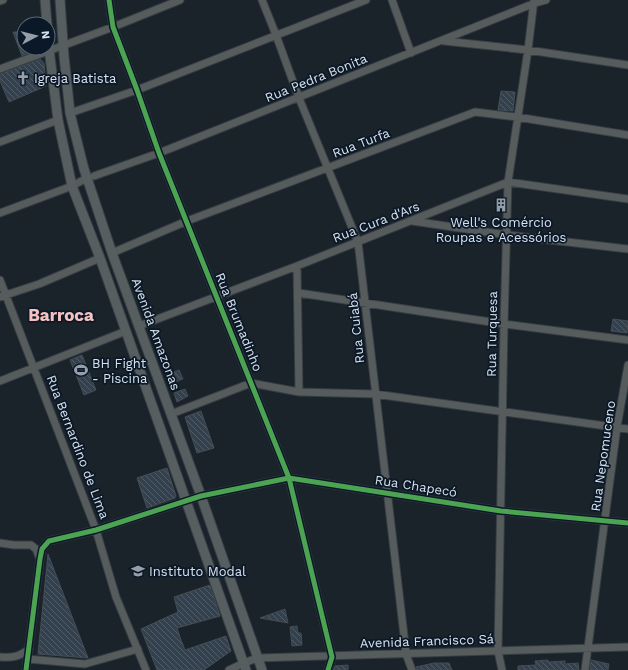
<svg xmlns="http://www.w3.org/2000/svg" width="628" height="670" font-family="'Work Sans',sans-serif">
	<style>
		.building { fill: url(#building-back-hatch); stroke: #454c53 }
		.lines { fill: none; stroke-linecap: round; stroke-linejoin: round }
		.minor-casing { stroke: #363d44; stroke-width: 9 }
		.major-casing { stroke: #363d44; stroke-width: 11 }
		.minor { stroke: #565b5c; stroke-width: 7 }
		.major { stroke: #565e60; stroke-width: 9 }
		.cycleway-casing { stroke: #0a1827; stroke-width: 8 }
		.cycleway { stroke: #4ca352; stroke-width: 5 }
		.labels { text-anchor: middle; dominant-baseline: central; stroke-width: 3.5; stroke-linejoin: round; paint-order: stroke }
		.poi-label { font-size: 13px; fill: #d8e2ed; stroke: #0a1827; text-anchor: start }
		.street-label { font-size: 13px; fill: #d8e2ed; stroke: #0a1827 }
		.district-label { font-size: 17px; font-weight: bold; fill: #f6c2c0; stroke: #0a1827 }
	</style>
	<defs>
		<pattern id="building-back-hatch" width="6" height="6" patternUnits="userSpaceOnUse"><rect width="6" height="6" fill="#33414e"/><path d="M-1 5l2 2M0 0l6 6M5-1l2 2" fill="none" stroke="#505c68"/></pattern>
	</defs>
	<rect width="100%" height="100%" fill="#1a222a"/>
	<path class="building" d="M13,32H24V48H42L22,56Z
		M40,59L44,63L46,86L9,102L0,81V74Z
		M501,91L515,92L513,111L498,110Z
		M613,319L628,321L627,333L611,331Z
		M82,355L96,390L84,395L70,360Z
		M179,370L183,379L172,383L169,374Z
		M185,389L188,396L177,402L174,393Z
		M201,411L214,448L197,453L185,417Z
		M167,468L176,496L175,498L147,508L137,478Z
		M48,554L88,658L38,654Z
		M210,585L220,616L177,628L181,640L185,650L226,636L231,651L204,670H157L141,629L178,612L174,597Z
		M285,609L288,623L260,618Z
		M297,626L298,633H301L302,645L292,646L290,627Z
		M548,660V662L565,661V664L578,663L579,670H518V666L536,665L535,661Z
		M591,660L609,664L608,670H590Z
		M434,663H449L452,670H417L416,667Z
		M348,665V670H333L335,666Z"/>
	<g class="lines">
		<g class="minor-casing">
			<path id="minor" d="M109,0L113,27L137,90L159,153L289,478L332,657L328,670
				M262,0L276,35L299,98L358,242L405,644L406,654L412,670
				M392,0L411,53
				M0,1L3,0
				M444,41L528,50L628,65
				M0,69L113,27L180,0
				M70,113L137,90L366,0
				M0,142L58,120
				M94,176L159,153L535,3L546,0
				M0,213L72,186L87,178
				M412,221L507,235L628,249
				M112,253L187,221L475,112L517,117L628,135
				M297,266L299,392
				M0,280L96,530L116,597L146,670
				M299,293L504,324L628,340
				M0,297L39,284L100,258
				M139,326L297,266L508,182L628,199
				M0,381L126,331
				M171,414L251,383L299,392L375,394L628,429
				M0,543L14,545H31L36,549L40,559
				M0,657C12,658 19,657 29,649
				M28,659L85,664L138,649
				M26,670L40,559L42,549L49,541L96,530L201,496L289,478L501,511L628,523
				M229,670L244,663L257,658L628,647
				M502,670L498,651L504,324L508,182L528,50L534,0
				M585,670L617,427L628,365"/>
		</g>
		<g class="major-casing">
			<path id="major" d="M45,0L47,24
				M60,0L64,56L70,113L84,169L112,253L201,496L262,670
				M48,41L58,120L72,186L100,258L246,670"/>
		</g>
		<use href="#minor" class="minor"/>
		<use href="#major" class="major"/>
		<g class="cycleway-casing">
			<path id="cycleway" d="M109,0L113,27L137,90L159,153L289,478L332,657L328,670
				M26,670L40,559L42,549L49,541L96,530L201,496L289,478L501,511L628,523"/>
		</g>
		<use href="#cycleway" class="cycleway"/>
	</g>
	<defs>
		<g id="church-bare" transform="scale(1.08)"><path d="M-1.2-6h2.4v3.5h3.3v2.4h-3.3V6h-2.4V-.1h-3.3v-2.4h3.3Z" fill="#969fa9" stroke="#0a1827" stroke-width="2.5" paint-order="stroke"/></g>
		<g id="building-bare" transform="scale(1.08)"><path d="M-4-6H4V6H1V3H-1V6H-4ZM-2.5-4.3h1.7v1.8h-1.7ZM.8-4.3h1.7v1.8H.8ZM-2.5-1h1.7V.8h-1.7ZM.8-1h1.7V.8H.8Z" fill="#969fa9" stroke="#0a1827" stroke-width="2.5" paint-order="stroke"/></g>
		<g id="stadium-bare" transform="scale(1.08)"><path d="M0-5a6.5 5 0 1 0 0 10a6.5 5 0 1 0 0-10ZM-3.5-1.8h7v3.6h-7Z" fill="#969fa9" stroke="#0a1827" stroke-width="2.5" paint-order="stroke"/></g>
		<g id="university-bare" transform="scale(1.08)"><path d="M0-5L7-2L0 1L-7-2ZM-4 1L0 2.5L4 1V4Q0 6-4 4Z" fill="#969fa9" stroke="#0a1827" stroke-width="2.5" paint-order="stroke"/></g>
	</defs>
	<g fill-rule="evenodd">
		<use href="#church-bare" x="23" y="78"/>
		<use href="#building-bare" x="501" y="205"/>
		<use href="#stadium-bare" x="81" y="370"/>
		<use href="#university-bare" x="138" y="571"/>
	</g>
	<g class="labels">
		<g class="poi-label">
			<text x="34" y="78">Igreja Batista</text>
			<text x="501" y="222" text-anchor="middle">Well's Comércio<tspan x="501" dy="15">Roupas e Acessórios</tspan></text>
			<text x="92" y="363">BH Fight<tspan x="92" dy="15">- Piscina</tspan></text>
			<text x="149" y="571">Instituto Modal</text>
		</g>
		<g class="street-label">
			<text transform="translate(316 78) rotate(-22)">Rua Pedra Bonita</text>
			<text transform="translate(361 143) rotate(-21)">Rua Turfa</text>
			<text transform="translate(376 222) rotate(-21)">Rua Cura d'Ars</text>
			<text transform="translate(239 322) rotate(68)">Rua Brumadinho</text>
			<text transform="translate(356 328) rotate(-96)">Rua Cuiabá</text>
			<text transform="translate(156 334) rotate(70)">Avenida Amazonas</text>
			<text transform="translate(492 334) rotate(-89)">Rua Turquesa</text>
			<text transform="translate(78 447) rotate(69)">Rua Bernardino de Lima</text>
			<text transform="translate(603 456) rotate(-82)">Rua Nepomuceno</text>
			<text transform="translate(416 486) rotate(9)">Rua Chapecó</text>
			<text transform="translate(427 641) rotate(-2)">Avenida Francisco Sá</text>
		</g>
		<g class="district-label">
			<text x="61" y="315">Barroca</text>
		</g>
	</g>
	<g transform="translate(36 36) rotate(83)"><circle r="19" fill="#0a1827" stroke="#5c6976"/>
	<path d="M0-3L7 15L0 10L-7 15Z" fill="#969fa9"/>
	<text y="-6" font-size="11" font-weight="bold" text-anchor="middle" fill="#d8e2ed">N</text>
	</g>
</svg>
